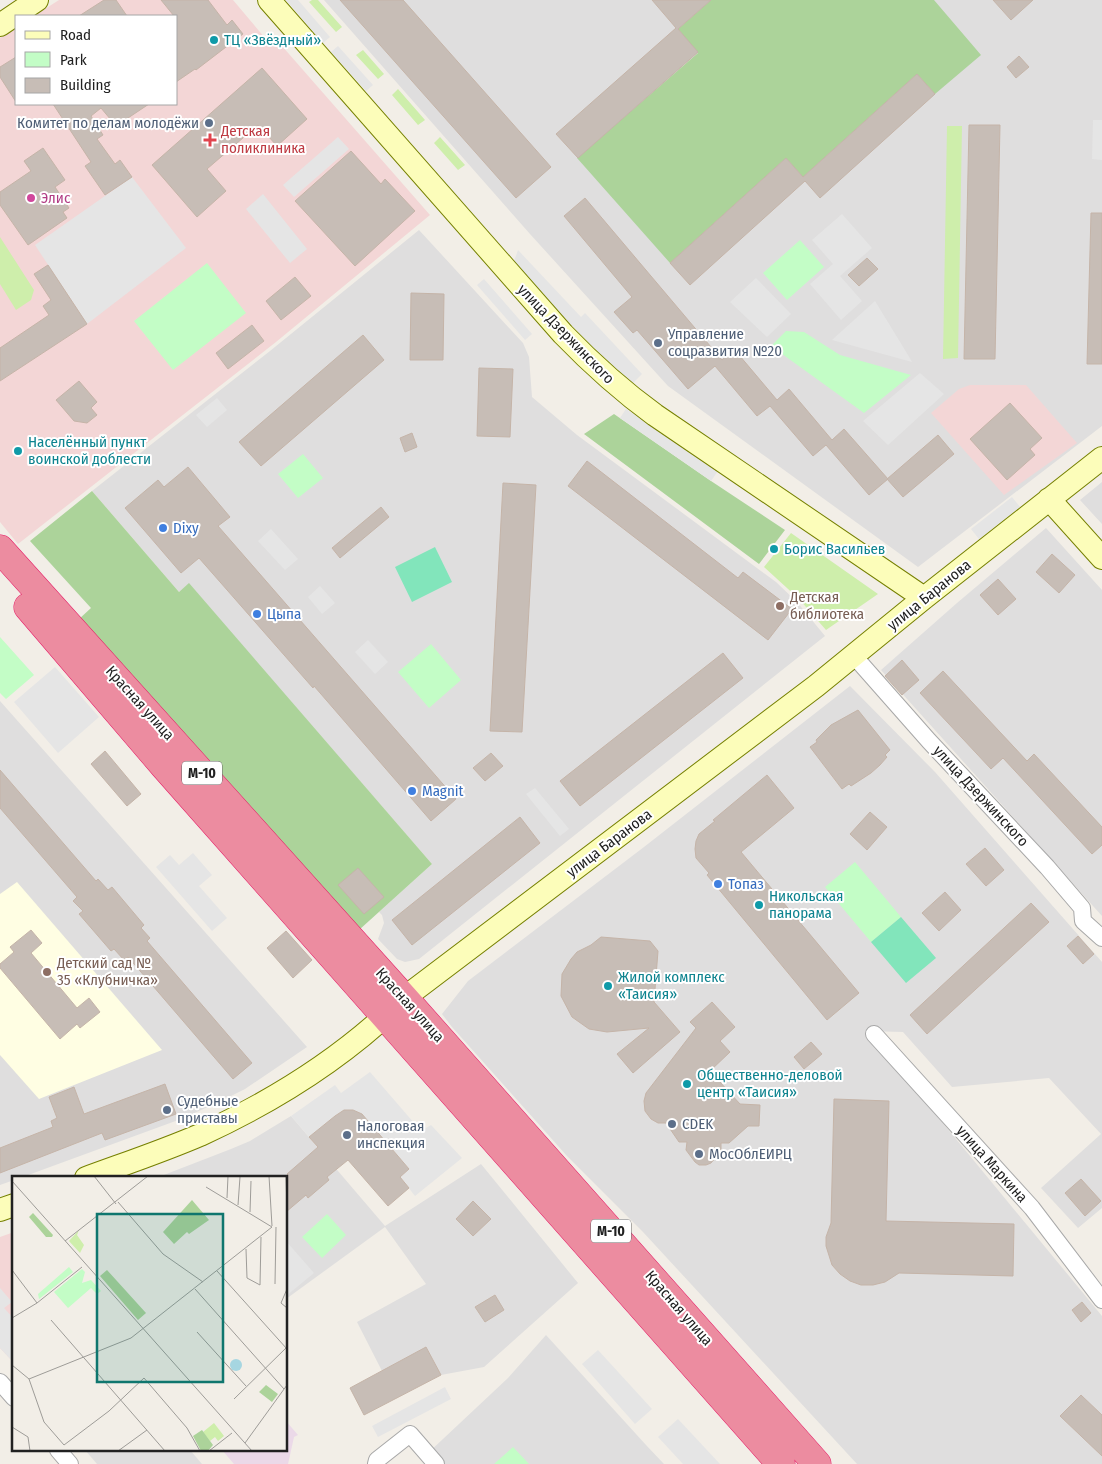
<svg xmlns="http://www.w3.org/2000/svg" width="1102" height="1464" font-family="'Fira Sans Condensed',sans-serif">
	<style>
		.residential { fill: #dfdede }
		.commercial { fill: #f3d6d6 }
		.industrial { fill: #ebd9e8 }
		.education { fill: #fffee3 }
		.grass { fill: #ceeeab }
		.forest { fill: #acd39a }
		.park { fill: #c3fdc6 }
		.pitch { fill: #82e5bb }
		.parking { fill: #e5e5e5 }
		.building { fill: #c7bdb6; stroke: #c5b4a8 }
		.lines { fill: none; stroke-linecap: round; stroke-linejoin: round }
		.street-casing { stroke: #a8a8a8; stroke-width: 18 }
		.secondary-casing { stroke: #768000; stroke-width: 24 }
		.highway-casing { stroke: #e61e68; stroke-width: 29 }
		.street { stroke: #fff; stroke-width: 16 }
		.secondary { stroke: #fcfdba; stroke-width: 22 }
		.highway { stroke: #ec8ca0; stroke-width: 28 }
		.culture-dot { fill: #0f9aa8; stroke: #fff; stroke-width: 2 }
		.service-dot { fill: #5c6f8a; stroke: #fff; stroke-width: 2 }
		.health-dot { fill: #e0444e; stroke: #fff; stroke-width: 2 }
		.hotel-dot { fill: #d1479c; stroke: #fff; stroke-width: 2 }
		.shop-dot { fill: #3f7fe0; stroke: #fff; stroke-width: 2 }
		.education-dot { fill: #8d6e63; stroke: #fff; stroke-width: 2 }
		.labels { text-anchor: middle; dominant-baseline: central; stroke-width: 4; stroke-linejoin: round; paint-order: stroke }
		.shield { fill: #fff; stroke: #646464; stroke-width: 1 }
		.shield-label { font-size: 14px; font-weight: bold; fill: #212121 }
		.culture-label { font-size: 15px; fill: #0d838f; stroke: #fff; text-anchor: start }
		.service-label { font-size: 15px; fill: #4e5e75; stroke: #fff; text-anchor: start }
		.health-label { font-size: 15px; fill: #be3a42; stroke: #fff; text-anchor: start }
		.hotel-label { font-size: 15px; fill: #b23c85; stroke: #fff; text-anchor: start }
		.street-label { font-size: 15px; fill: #212121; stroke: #fff }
		.shop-label { font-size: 15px; fill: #366cbe; stroke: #fff; text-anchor: start }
		.education-label { font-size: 15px; fill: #785e54; stroke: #fff; text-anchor: start }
		.inset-road { fill: none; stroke: #9e9c98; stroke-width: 1 }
		.view { fill: #0f766e; fill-opacity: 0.15; stroke: #0f766e; stroke-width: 2.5 }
		.inset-edge { fill: none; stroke: #212121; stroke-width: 2.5 }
	</style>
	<rect width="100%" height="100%" fill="#f2eee7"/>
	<path class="residential" d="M324,0H1102V426L918,567L668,386L530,234Z
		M419,230L523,343L529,357L532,397L577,435L776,582L797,602L825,636L419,959L405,962L397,959L378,939L384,923L382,915L379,912L432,864L189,584L179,592L92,491L270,351Z
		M1102,482V524L1080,500Z
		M1046,528L1102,590V916L881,670L957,603Z
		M850,686L935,772L1102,962V1208L1078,1228L1041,1188L1101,1134L1049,1078L952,1087L903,1032L867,1031L1102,1316V1464H857L643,1232L567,1156L452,1027L442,1014L468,981L644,847Z
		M0,701L307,1047L245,1089L219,1102L181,1119L20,1178H14V1180L0,1185Z
		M291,1116L385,1226L481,1164L578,1283L484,1367L441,1375L426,1348L382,1371L357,1322L426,1284L385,1227L286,1299V1178H156L231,1149L250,1141Z
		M546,1335L646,1445L664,1464H436L427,1454L508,1378Z
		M85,1450H190L202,1464H97Z"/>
	<path class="commercial" d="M59,0H233L265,38L282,46L430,215L276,342L18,544L0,522V38L16,28V104H176V16H34Z
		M970,385H1026L1077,443L1004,495L931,413L959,389Z
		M14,1232V1363L0,1348V1237Z"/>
	<path class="industrial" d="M286,1421L298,1435L294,1437L288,1464H234L222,1450H286Z"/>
	<path class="education" d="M17,882L162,1050L39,1099L0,1055V894Z"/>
	<path class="grass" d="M312,0H318L342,27L336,32L309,2Z
		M363,50L384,74L378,79L356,55Z
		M398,89L425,120L418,125L392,95Z
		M947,126H962L958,358L943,359Z
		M440,137L465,165L458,170L434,143Z
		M0,237L34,290L31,300L16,310L0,284Z
		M791,533L878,594L826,630L799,599L764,567Z"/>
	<path class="forest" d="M711,0H934L981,55L935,94L917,74L803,177L786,158L670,263L577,158L698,53L678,29Z
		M614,414L711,481L785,530L759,564L584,434Z
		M92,491L179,592L189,583L432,864L359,930L78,620L91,608L30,541Z"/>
	<path class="park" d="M800,240L824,267L787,300L763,273Z
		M207,263L246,313L173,370L134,321Z
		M786,331L804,332L840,355L911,375L864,413L771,346Z
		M303,454L323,478L298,498L278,474Z
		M0,637L34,675L6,699L0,693Z
		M431,644L461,680L429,708L398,672Z
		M855,862L901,917L871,942L825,887Z
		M327,1214L346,1235L322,1258L302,1237Z
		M513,1447L529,1464H494Z"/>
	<path class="pitch" d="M435,547L452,582L412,602L395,567Z
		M901,917L936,958L906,983L871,942Z"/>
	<path class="parking" d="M286,0H298L330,37L323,43Z
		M338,46L373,85L366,91L331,52Z
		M1093,120H1102V160L1092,159Z
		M338,137L349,149L294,197L283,185Z
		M132,177L186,248L87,324L35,245Z
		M263,194L307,249L290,263L246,209Z
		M842,214L872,248L840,276L862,301L841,320L810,284L833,264L812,240Z
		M518,250L581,317L585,313L642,374L630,386L513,264Z
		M756,278L791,314L767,337L730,302Z
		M484,279L532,334L525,340L477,285Z
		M875,301L908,355L912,362L832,340Z
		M920,373L944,394L888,445L863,421Z
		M217,398L227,410L207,427L196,415Z
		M626,409L718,471L711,481L620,418Z
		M1012,497L1020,507L979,539L971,529Z
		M271,529L298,559L285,570L258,541Z
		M320,586L335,603L322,614L308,597Z
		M368,640L388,662L375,674L355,652Z
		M55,667L99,717L58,753L14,702Z
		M535,788L569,829L560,836L526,794Z
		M193,853L212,875L199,886L227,918L212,931L156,867L170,855L179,865Z
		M370,1072L421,1131L431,1125L462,1158L415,1196L400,1177L409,1169L362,1114L353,1110L339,1113L309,1137L291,1116L335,1085L341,1093Z
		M286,1241L314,1273L286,1296Z
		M0,1288L12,1302L4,1308L14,1319V1363L0,1348Z
		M598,1350L652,1409L635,1424L582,1364Z
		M445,1387L451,1399L378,1437L372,1426Z
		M678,1419L720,1464H683L658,1437Z"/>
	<path class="building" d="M104,0H116L127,16H79Z
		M161,0H208L227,25L232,20L243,34L196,70L195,69L176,82V16H174Z
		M340,0H403L551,167L516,198Z
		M652,0H711L678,29L698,52L578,158L556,134L676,28Z
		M993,0H1033L1011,20Z
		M1019,56L1029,67L1016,78L1007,67Z
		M16,57V102L0,77V67Z
		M262,68L307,119L277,146L258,125L207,169L226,191L197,217L152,165Z
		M917,74L935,94L820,198L805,181L690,285L670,263L786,158L803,177Z
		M53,104H149L116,126L101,108L91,116L103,135L97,139L115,164L120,160L132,177L105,195L85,166L91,162Z
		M969,125H1000L995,359H964Z
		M43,148L65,180L55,187L69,208L63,212L67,218L28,245L0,205V192L31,171L24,161Z
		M351,151L381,184L385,179L415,211L355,266L295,201Z
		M585,198L722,360L734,349L777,400L789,389L832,440L844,429L888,479L869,495L826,445L813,456L770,406L757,416L715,366L688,389L637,330L633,333L614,312L632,297L564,216Z
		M1091,213H1102V364H1087Z
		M867,258L878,269L859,286L848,275Z
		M48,265L87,324L0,381V348L49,315L43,306L51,300L34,274Z
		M295,277L311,296L281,320L266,301Z
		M411,293L444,294L443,360H410Z
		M252,325L264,341L228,369L216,353Z
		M363,335L384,360L261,466L239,442Z
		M479,368L513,369L510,437L477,436Z
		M79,381L97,402L91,408L97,415L87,423L74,421L56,400Z
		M1010,403L1042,438L1030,449L1035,455L1007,480L970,439Z
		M412,433L417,447L405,452L400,438Z
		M938,435L954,454L903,497L887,479Z
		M587,461L738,578L743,572L792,609L768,640L568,486Z
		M188,467L230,517L218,526L456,799L431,821L314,686L313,688L199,558L181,573L125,508L158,480L164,487Z
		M503,483L536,485L522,732L490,731Z
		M381,507L389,517L340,558L332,548Z
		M1052,554L1075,575L1059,593L1036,572Z
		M998,579L1016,599L998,615L980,595Z
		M723,653L743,678L580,806L560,781Z
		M902,660L919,680L902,695L885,676Z
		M943,671L1027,761L1034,754L1102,827V845L1092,854L1003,758L991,769L920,693Z
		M858,710L890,750L885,755L887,757L880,765L871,773L851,786L849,784L842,789L810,747L817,742L816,740L831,725Z
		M105,751L141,794L127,806L91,764Z
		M491,753L503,766L485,781L473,768Z
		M0,770L96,881L98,879L108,890L112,887L144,925L141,928L150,938L147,941L252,1063L233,1079L128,957L124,960L114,949L111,951L79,914L83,911L73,901L77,897L0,808Z
		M767,775L794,808L741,852L859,993L827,1020L707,875L709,873L696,858L695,849L696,841L699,834L715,821L713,820Z
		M870,812L887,827L867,850L850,834Z
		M520,817L540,843L412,945L392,920Z
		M985,848L1004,870L986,886L966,864Z
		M358,868L384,897L364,914L338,885Z
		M945,892L961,910L939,931L922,913Z
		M1031,903L1049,922L927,1034L910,1015Z
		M31,930L42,943L31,953L77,1008L89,998L100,1012L80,1028L77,1024L60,1039L0,968V964L14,952L10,947Z
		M286,931L312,960L293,978L267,948Z
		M1078,936L1094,954L1083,964L1067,946Z
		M601,937L650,941L658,951L654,1002L680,1032L633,1073L617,1054L649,1028L607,1032L589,1029L572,1017L561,996L562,974L571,959L577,952L591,945Z
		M712,1002L735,1027L720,1041L730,1052L710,1071L740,1104L760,1105L759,1126H748L729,1143H721V1151L711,1163L706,1165H699L695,1162L686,1150L687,1142H679L666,1123H658L651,1119L645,1111L644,1101L646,1093L696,1028L690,1022Z
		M811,1042L822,1054L804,1069L794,1057Z
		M165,1084L176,1114L105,1140L102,1133L0,1173V1148L53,1127L51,1121L57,1118L49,1097L74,1087L84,1114Z
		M834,1099L889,1101L886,1221L1014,1224L1013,1276L899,1273L885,1282L873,1285H861L850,1281L840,1274L832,1265L826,1246V1237L831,1223Z
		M344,1110H353L362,1114L409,1169L400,1177L409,1188L388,1206L348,1160L327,1177L329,1180L308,1198L306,1195L286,1212V1177L288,1175L287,1174L318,1147L309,1137L335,1116Z
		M1081,1179L1101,1201L1085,1216L1065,1193Z
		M473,1201L491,1219L473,1236L456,1219Z
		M495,1295L504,1310L485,1322L475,1307Z
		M1082,1302L1091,1313L1081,1322L1072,1310Z
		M426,1347L441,1375L364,1415L350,1388Z
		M1081,1395L1102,1415V1456L1060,1416Z"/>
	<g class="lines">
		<g class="street-casing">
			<path id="street" d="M854,656L929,741L1047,867L1082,908L1083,921L1102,938
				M874,1034L1032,1208L1102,1300
				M0,1382L14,1398
				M58,1450L70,1464
				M376,1464L377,1460L410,1434L436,1464"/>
		</g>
		<g class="secondary-casing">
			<path id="secondary" d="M269,0L563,334C592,364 622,391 655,415L924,598
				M0,25L37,0
				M1049,499L1102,558
				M86,1178C124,1164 163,1151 200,1135C274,1101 347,1055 404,998L816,686L924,598L1102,458
				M0,1210L14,1205"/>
		</g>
		<g class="highway-casing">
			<path id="highway" d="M0,549L404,998L817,1464
				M28,607L164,766L781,1464"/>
		</g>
		<use href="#street" class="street"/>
		<use href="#secondary" class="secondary"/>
		<use href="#highway" class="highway"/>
	</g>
	<g class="culture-dot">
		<circle cx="214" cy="40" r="5"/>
		<circle cx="18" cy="451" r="5"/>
		<circle cx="774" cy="549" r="5"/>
		<circle cx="759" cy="905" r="5"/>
		<circle cx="608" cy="986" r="5"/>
		<circle cx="687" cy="1084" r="5"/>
	</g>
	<g class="service-dot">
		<circle cx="209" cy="123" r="5"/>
		<circle cx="658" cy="343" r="5"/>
		<circle cx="167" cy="1110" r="5"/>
		<circle cx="672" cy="1124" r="5"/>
		<circle cx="347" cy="1135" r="5"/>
		<circle cx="699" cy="1154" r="5"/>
	</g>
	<path class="health-dot" d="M207.5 132.5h5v5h5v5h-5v5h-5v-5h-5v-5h5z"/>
	<circle class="hotel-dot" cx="31" cy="198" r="5"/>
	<g class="shop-dot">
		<circle cx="163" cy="528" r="5"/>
		<circle cx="257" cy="614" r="5"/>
		<circle cx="412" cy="791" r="5"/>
		<circle cx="718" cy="884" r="5"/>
	</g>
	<g class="education-dot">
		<circle cx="780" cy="606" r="5"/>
		<circle cx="47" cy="972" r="5"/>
	</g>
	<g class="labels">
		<g class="shield">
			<rect x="182" y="761.5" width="40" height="23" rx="4"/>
			<rect x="591" y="1219.5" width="40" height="23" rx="4"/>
		</g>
		<g class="shield-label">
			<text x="202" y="773">М-10</text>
			<text x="611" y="1231">М-10</text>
		</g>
		<g class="culture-label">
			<text x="224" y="40">ТЦ «Звёздный»</text>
			<text x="28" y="442">Населённый пункт<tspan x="28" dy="17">воинской доблести</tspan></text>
			<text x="784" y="549">Борис Васильев</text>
			<text x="769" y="896">Никольская<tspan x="769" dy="17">панорама</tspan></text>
			<text x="618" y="977">Жилой комплекс<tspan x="618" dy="17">«Таисия»</tspan></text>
			<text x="697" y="1075">Общественно-деловой<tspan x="697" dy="17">центр «Таисия»</tspan></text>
		</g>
		<g class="service-label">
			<text x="199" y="123" text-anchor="end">Комитет по делам молодёжи</text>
			<text x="668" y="334">Управление<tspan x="668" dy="17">соцразвития №20</tspan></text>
			<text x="177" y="1101">Судебные<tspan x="177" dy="17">приставы</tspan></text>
			<text x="682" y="1124">CDEK</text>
			<text x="357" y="1126">Налоговая<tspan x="357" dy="17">инспекция</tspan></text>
			<text x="709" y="1154">МосОблЕИРЦ</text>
		</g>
		<g class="health-label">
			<text x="221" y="131">Детская<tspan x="221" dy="17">поликлиника</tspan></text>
		</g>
		<g class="hotel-label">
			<text x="41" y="198">Элис</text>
		</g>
		<g class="street-label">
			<text transform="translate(566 334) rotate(46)">улица Дзержинского</text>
			<text transform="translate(929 595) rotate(-39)">улица Баранова</text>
			<text transform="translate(140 703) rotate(48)">Красная улица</text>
			<text transform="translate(981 796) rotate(47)">улица Дзержинского</text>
			<text transform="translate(609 843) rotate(-37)">улица Баранова</text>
			<text transform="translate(410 1005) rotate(48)">Красная улица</text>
			<text transform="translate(992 1164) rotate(48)">улица Маркина</text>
			<text transform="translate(679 1308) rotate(49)">Красная улица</text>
		</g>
		<g class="shop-label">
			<text x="173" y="528">Dixy</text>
			<text x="267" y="614">Цыпа</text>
			<text x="422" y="791">Magnit</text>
			<text x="728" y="884">Топаз</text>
		</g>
		<g class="education-label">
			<text x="790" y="597">Детская<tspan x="790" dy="17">библиотека</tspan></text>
			<text x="57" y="963">Детский сад №<tspan x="57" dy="17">35 «Клубничка»</tspan></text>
		</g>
	</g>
	<g transform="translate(12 1176)">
		<rect width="275" height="275" fill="#f2eee7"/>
		<path d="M67,54L65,59L72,69L68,77L57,65ZM202,247L212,260L206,265L203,261L198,265L191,256Z" fill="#ceeeab"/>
		<path d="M180,24L197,44L177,58L175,56L162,68L151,56ZM21,37L41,59L40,61H34L17,41ZM95,94L134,137L126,144L88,100ZM254,209L266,218L260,226L247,216ZM190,254L201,269L196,275H189L181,260Z" fill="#acd39a"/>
		<path d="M57,91L61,96L27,123L26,118ZM70,93L73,96L70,107L79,104L89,115L85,118L79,112L56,132L42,116Z" fill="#c3fdc6"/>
		<path d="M218 189a6 6 0 1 1 12 0a6 6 0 1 1-12 0Z" fill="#a6d6e1"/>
		<path class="inset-road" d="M82,0L104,28M257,0L260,50M274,0L275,33M0,5L240,275M194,11L260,51M215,22L216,0M106,26L151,78L191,106M226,29L228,1M238,36L239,5M53,65L136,0M234,73L235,102L248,109L249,61M0,94L25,127M205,95L275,173M263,108L264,51M183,113L272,213M275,113L269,127L275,132M0,142L25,127L70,91M39,144L153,275M185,156L234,210M0,189L17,203M17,203L119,162L260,51M17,203L32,246L52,269L97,235L132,202L175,252L188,275M222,223L274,172M0,251L16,261L18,275M233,267L275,209M106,275L135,254M197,275L220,257"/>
		<path class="view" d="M85,38H211V206H85Z"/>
		<rect width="275" height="275" class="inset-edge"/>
	</g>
	<rect x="15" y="15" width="162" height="90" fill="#ffffff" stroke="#a6a6a6"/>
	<rect x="25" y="31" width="25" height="8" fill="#fcfdba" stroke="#a6a6a6"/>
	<text x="60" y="40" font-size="15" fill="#212121">Road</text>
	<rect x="25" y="52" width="25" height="15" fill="#c3fdc6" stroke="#a6a6a6"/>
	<text x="60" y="65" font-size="15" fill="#212121">Park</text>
	<rect x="25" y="78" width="25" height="15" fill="#c7bdb6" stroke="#a6a6a6"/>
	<text x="60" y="90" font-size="15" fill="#212121">Building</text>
</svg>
